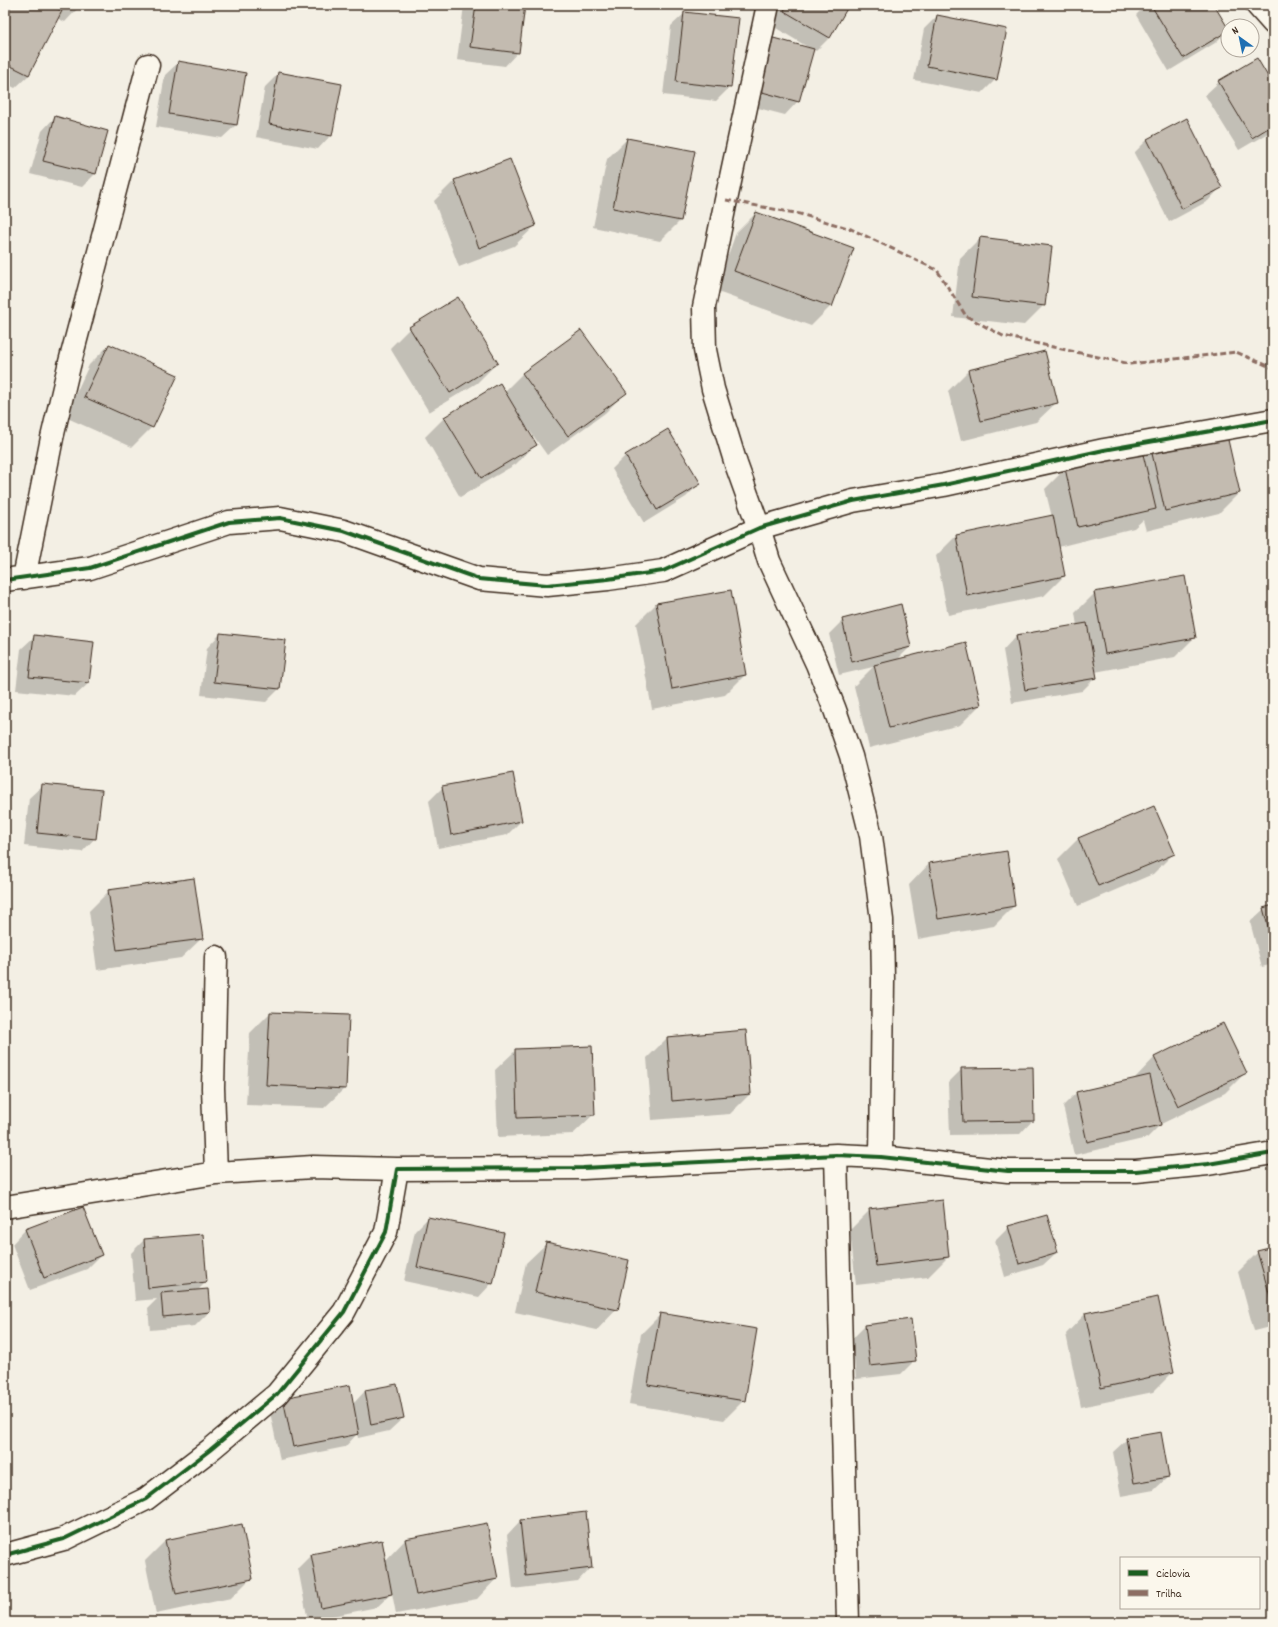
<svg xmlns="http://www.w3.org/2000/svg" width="1278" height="1627" font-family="Dekko,sans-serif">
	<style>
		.shadow { fill: #0003 }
		.building { fill: #c3bbb0; stroke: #3b2a1e }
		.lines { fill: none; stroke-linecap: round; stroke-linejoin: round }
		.street-casing { stroke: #3b2a1e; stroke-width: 25 }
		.street { stroke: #fbf7ec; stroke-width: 22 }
		.quiet { stroke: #8d6e63; stroke-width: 3; stroke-dasharray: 6 3; stroke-linecap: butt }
		.cycleway-casing { stroke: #fbf7ec; stroke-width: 6 }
		.cycleway { stroke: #1b5e20; stroke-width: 4 }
	</style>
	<rect width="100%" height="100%" fill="#f3efe4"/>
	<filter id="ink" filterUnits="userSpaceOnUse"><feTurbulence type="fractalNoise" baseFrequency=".025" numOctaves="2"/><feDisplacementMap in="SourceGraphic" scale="8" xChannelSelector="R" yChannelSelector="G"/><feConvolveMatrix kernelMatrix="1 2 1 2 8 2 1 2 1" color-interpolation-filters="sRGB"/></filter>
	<g filter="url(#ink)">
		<path class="shadow" d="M5,5H81L65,22L57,18L29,75L15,88L5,83Z
			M464,5H524L518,52L505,66L457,60Z
			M783,5H848L830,37L816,51L813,49L798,101L785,115L739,103L811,49L771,25Z
			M1146,5H1213L1228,30L1215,43L1169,71L1136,15Z
			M685,13L730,87L716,101L663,95L671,26Z
			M937,16L996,79L982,93L914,80L924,29Z
			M179,62L245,73L236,125L222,138L156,127L165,75Z
			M279,73L331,135L318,149L256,137L265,87Z
			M1219,82L1273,87V130L1239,150L1205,95Z
			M55,117L95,174L82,187L30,174L42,131Z
			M1186,120L1221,187L1208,201L1169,222L1134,153L1147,140Z
			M627,139L680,221L660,241L593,227L607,159Z
			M509,160L535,226L514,246L459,267L434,201L454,181Z
			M756,213L831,306L811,326L715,291L736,233Z
			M980,238L1044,305L1024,325L953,317L960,258Z
			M410,328L497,363L477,383L429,412L390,348Z
			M109,345L152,427L132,447L65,417L89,365Z
			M968,371L1057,402L1036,422L961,441L948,391Z
			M523,373L625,393L605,413L547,455L527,427L525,428L536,444L516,464L460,497L425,437L445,417L504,392Z
			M668,431L700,483L686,497L644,523L612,469L625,456Z
			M1152,449L1239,493L1219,513L1146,531L1143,520L1134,528L1058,547L1064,576L1044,596L948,615L936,556L956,536L1052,517L1045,489L1065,469L1143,458Z
			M1095,593L1195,637L1175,657L1095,672L1096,677L1082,691L1012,703L1003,650L1016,636L1077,626L1075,613Z
			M656,604L745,675L725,695L652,709L636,624Z
			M900,606L910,647L897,660L980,705L960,725L869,748L854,686L873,667L839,675L829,634L843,620Z
			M220,634L279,689L266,702L201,695L207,648Z
			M35,636L93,643L89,683L75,696L16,690L21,649Z
			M43,785L95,838L82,852L24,846L29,798Z
			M443,787L521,821L507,835L438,848L429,801Z
			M1154,808L1173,854L1153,874L1078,906L1058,859L1078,839Z
			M929,864L1014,906L994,926L918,939L909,885Z
			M109,891L202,938L181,958L97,970L89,911Z
			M1273,906V964L1262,967L1250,922L1264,909Z
			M270,1013L345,1088L324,1108L246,1105L250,1033Z
			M667,1038L750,1094L730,1114L652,1120L647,1058Z
			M516,1050L594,1114L573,1134L498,1137L495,1070Z
			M1155,1057L1245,1073L1225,1093L1161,1124L1147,1138L1074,1155L1063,1106L1077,1092L1135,1079V1078Z
			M962,1069L1033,1120L1020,1134L950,1135L948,1083Z
			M83,1208L101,1255L87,1269L30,1290L12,1244L25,1230Z
			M870,1210L948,1257L928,1277L856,1285L850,1230Z
			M428,1218L492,1283L479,1297L404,1281L415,1231Z
			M1009,1227L1057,1252L1043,1265L1005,1277L995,1241Z
			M144,1240L206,1282L197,1291L209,1312L195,1326L150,1330L148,1308L157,1299L135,1301L131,1253Z
			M547,1243L617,1309L597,1330L515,1312L526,1263Z
			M1273,1248V1326L1254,1331L1238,1272L1258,1252Z
			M1086,1313L1173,1372L1153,1392L1081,1407L1066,1334Z
			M661,1314L744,1400L724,1420L629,1404L641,1334Z
			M910,1320L915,1360L901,1374L856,1379L852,1339L865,1326Z
			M396,1385L403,1418L389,1431L358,1438L357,1434L345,1447L280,1460L270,1412L284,1399L353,1404L365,1391Z
			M1127,1439L1168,1477L1154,1490L1121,1496L1113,1452Z
			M586,1513L591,1567L578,1581L513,1589L507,1535L520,1521Z
			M405,1540L497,1578L477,1599L396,1614L392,1593L377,1607L308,1621L298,1568L311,1555L385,1561Z
			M165,1541L251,1578L231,1598L156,1614L145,1561Z"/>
		<path class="building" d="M6,5H50L62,11L29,75L5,63Z
			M476,5H525L519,53L470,47Z
			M787,5H849L830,38L784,11Z
			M1151,5H1214L1228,28V31L1183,58Z
			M684,12L739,18L731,88L676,82Z
			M937,15L1007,29L997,80L927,66Z
			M766,36L814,49L799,102L751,89Z
			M1257,58L1273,85V125L1252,138L1218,81Z
			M178,61L246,73L237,125L169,114Z
			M278,72L342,84L332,136L269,124Z
			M55,116L108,131L96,174L43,161Z
			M1187,118L1222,188L1182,209L1147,139Z
			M627,138L695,151L681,221L613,208Z
			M510,159L536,226L479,248L454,180Z
			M756,212L854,248L832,307L734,271Z
			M980,237L1052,246L1045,306L972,297Z
			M458,297L498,363L450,393L409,327Z
			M581,330L627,393L568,436L522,373Z
			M109,344L178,375L153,428L84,397Z
			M1045,351L1058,403L981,421L968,370Z
			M500,383L537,445L481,478L444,417Z
			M668,429L701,484L657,510L625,455Z
			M1226,431L1240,493L1165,511L1151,449Z
			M1142,450L1156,509L1078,527L1065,468Z
			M1053,515L1065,576L967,596L956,535Z
			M1185,576L1196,638L1105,654L1094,592Z
			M731,590L746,675L672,689L656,603Z
			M901,604L911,647L852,662L842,619Z
			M1087,623L1097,678L1025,690L1016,635Z
			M220,633L286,640L280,689L214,682Z
			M34,635L94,642L89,683L29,677Z
			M966,642L981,705L889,728L874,665Z
			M513,773L522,821L451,835L442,786Z
			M42,784L102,790L96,839L37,833Z
			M1154,806L1175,854L1098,886L1078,838Z
			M1007,851L1015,906L938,919L929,863Z
			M194,878L203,939L117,950L108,890Z
			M1273,905V945L1263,908Z
			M270,1012L349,1015L346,1089L266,1085Z
			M1223,1023L1247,1073L1178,1106L1154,1057Z
			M746,1030L751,1094L672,1101L667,1037Z
			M592,1046L595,1115L517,1118L515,1049Z
			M1033,1067L1034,1121L963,1122L961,1068Z
			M1150,1075L1161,1125L1087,1142L1076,1092Z
			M943,1200L949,1257L876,1266L869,1209Z
			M83,1207L102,1255L44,1278L25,1229Z
			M1047,1215L1058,1252L1019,1264L1008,1226Z
			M428,1217L504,1233L493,1284L417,1267Z
			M203,1234L207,1282L148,1288L144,1239Z
			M546,1242L629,1260L618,1310L535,1292Z
			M1273,1247V1307L1257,1251Z
			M208,1289L210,1312L163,1317L161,1293Z
			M1158,1297L1174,1372L1101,1388L1085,1313Z
			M660,1313L757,1329L745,1401L648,1385Z
			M911,1319L916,1361L870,1366L865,1325Z
			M397,1384L404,1418L371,1425L365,1390Z
			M350,1385L359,1434L293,1447L283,1398Z
			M1161,1432L1169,1477L1134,1483L1126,1438Z
			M586,1512L592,1568L526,1576L520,1520Z
			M487,1523L498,1579L416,1595L405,1539Z
			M242,1524L253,1579L176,1594L165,1540Z
			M382,1540L392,1594L321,1608L311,1554Z"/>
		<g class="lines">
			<g class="street-casing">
				<path id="street" d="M768,5L726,200L704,307L705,350L713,389L736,464L759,528L769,561L817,664L835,710L851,756L871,836L882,920L883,980L881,1157
					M1257,5L1273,23
					M24,578L52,438L69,366L148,65
					M5,580L90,568L229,522L280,518L344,531L479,579L547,585L608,579L663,571L759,528L853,501L944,485L1104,450L1273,420
					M216,957L213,1088L216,1173
					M836,1155L848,1622
					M5,1207L216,1173L313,1167L397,1169
					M5,1555L64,1539L146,1499L210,1450L277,1394L344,1312L386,1232L397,1169L583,1168L836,1155L881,1157L1008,1171H1136L1208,1164L1273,1153"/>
			</g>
			<use href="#street" class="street"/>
			<path class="quiet" d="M726,200L800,214L851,229L937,270L966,316L1003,336L1130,364L1236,352L1273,368"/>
			<g class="cycleway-casing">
				<path id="cycleway" d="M5,580L90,568L229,522L280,518L344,531L479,579L547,585L608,579L663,571L759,528L853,501L944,485L1104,450L1273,420
					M5,1555L64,1539L146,1499L210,1450L277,1394L344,1312L386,1232L397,1169L583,1168L836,1155L881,1157L1008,1171H1136L1208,1164L1273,1153"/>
			</g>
			<use href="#cycleway" class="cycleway"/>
		</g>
	</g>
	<rect width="1278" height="1627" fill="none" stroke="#fbf7ec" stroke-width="20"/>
	<rect x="10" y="10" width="1258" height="1607" fill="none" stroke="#3b2a1e" stroke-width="1.5" filter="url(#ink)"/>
	<rect x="1120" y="1557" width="140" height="52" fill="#fbf7ec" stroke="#aea59a"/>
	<rect x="1128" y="1570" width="20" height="6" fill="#1b5e20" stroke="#aea59a"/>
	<text x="1156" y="1577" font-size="12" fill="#3b2a1e">Ciclovia</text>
	<rect x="1128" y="1590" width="20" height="6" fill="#8d6e63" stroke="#aea59a"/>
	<text x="1156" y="1597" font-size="12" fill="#3b2a1e">Trilha</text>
	<g transform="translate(1240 38) rotate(327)"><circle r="19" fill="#fbf7ec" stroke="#aea59a"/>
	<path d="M0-3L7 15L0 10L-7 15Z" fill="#1f6fb2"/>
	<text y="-6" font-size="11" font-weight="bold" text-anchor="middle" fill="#3b2a1e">N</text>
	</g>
</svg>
